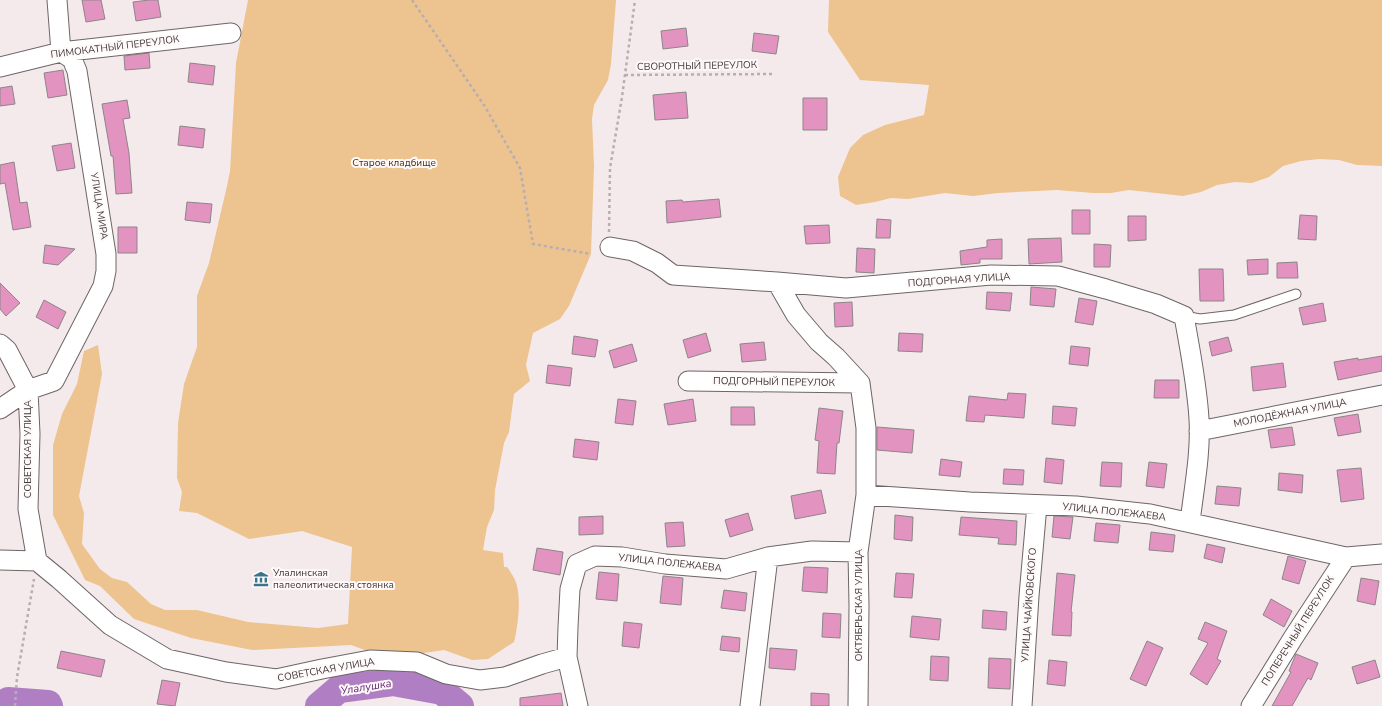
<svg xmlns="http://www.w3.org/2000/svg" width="1382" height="706" font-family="'Nunito Sans',sans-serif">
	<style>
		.green { fill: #edc38f }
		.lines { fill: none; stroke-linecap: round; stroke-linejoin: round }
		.river { stroke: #b07fc3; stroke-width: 28 }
		.building { fill: #e293c0; stroke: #8d8589 }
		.service-casing { stroke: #6e6566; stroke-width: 11 }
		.minor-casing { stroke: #6e6566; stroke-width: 21 }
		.path { stroke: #b7aeaf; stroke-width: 2.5; stroke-dasharray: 3 3; stroke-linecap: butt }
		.service { stroke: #fff; stroke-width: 9 }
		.minor { stroke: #fff; stroke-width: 19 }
		.labels { text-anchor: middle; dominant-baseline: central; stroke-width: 4; stroke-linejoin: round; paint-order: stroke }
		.street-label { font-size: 10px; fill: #3f3a3b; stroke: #fff9f9 }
		.park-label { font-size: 10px; fill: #473010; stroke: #fff9f9 }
		.poi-label { font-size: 10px; fill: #3f3a3b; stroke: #fff9f9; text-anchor: start }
		.water-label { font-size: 11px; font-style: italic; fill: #591c6f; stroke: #fff9f9 }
	</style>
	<rect width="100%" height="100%" fill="#f5eaeb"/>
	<path class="green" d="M248,0H616L611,64L608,80L594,105L592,119L594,166L591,254L569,306L560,319L533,333L526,365L530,381L514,394L509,432L504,443L495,490L494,510L487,527L483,550L503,553L504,567H507C510,571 513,576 515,580C522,596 518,626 514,642L488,659L472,660L444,650L398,657L381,656L351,645L252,650L191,638L134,619L100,586L85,580L53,515V445L62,414L77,384L84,351L98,345L102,374L79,496L84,513L82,544L100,569L112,578L127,582L151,604L165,610H197L248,622L318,628L348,624L352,547L302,531L249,539L197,513L179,511L182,492L177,478L178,423L184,384L197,347V296L209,263L227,186L230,171L236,63Z
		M829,0H1382V166L1357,165L1339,160L1319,159L1301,161L1283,166L1269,177L1252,183L1235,182L1217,185L1201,192L1183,196L1129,190L1111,193H1093L1057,190L998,193L973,196L945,193L908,199L891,198L875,202L856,205L840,196L838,177L850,148L863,135L885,125L924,115L929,85L860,80L828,32Z"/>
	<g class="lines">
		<path class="river" d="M0,706L8,701L48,704L49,706
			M319,706L339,689L393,682L442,691L460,706"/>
	</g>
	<path class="building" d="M82,0H101L105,19L86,22Z
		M149,0H158L161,17L136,21L133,2Z
		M686,28L688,46L663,49L661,31Z
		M754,33L779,36L776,54L752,51Z
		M149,53L150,68L125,70L124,56Z
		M190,63L215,66L213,85L188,82Z
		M63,70L67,95L48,98L44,73Z
		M12,86L15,104L0,106V88Z
		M686,92L688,118L655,120L653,95Z
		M803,98H827V130H803Z
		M127,100L130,118L123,119L129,153L132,193L116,194L113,156H111L102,104Z
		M180,126L205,129L203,148L178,145Z
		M71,143L75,168L57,171L52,146Z
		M14,162L20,203L27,202L31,227L13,230L5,183L0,184V165Z
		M719,199L721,217L667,223L666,201L682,200L683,202Z
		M187,202L212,204L210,223L185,220Z
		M1072,210H1090V234H1072Z
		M1300,215L1317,216L1316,240L1298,239Z
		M1128,216H1146V240L1128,241Z
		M877,219L891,220L890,238H876Z
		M829,225L830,243L806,244L804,226Z
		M118,227H137V253H118Z
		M1061,238L1062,262L1029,264L1028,239Z
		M1002,239V259H980V263L961,265L960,251L987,247V240Z
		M1094,244L1111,245L1110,267H1094Z
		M45,245L75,249L58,265L43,263Z
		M857,248L875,249L874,273L856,272Z
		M1268,259V274L1248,275L1247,260Z
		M1297,262L1298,278H1277V263Z
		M1199,269H1223L1224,301H1200Z
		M0,283L20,303L6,316L0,309Z
		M1031,287L1056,289L1054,307L1030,305Z
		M987,292L1012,293L1010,311L986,309Z
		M1079,298L1097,301L1093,325L1075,322Z
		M44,300L66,312L58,329L36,317Z
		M852,302L853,326L835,327L834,303Z
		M1323,303L1326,321L1303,325L1299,308Z
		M706,333L711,351L688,358L683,340Z
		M899,333L923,334L922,352L898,351Z
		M574,336L598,340L595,357L572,354Z
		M1228,337L1232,351L1212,356L1209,342Z
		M764,342L766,360L742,362L740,344Z
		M632,344L637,361L614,368L609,351Z
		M1071,346L1090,348L1088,366L1069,364Z
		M1382,356V371L1338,380L1334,362L1358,358V360Z
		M1283,363L1286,387L1253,391L1251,367Z
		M548,365L572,368L570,386L546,383Z
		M1155,380H1179V398H1154Z
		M1008,393L1026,394L1024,418L985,415L984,422L966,421L969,396L1007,400Z
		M618,399L636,401L633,425L615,423Z
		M693,399L696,421L668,425L664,404Z
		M1053,406L1077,408L1075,426L1052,424Z
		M731,407H754L755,425H731Z
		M819,408L843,411L839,443H837L835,474L817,473L819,441L815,440Z
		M1358,414L1361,432L1338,436L1334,418Z
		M877,427L914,430L912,453L877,450Z
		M1292,427L1295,445L1271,448L1268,430Z
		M575,439L599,442L597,460L573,457Z
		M1046,458L1064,460L1062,484L1044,482Z
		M941,459L962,462L960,477L939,475Z
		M1102,462L1122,463L1121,487L1100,486Z
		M1149,462L1167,464L1164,488L1146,486Z
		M1361,468L1364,499L1341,502L1337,470Z
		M1004,469L1024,470L1023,485L1003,484Z
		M1279,473L1303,475L1302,493L1278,490Z
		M1217,486L1241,488L1239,506L1215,504Z
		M821,490L826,513L795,519L791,496Z
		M748,513L753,530L730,537L725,520Z
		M895,515L913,517L912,541L894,539Z
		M603,516V534L579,535V517Z
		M1054,516L1073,517L1070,539L1052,537Z
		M961,517L1017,521L1016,545L998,544L999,538L959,535Z
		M683,522L685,546L667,547L665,523Z
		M1096,523L1120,525L1118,543L1094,541Z
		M1151,532L1175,535L1173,552L1149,550Z
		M1207,544L1225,548L1222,563L1204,558Z
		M537,548L563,552L560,575L533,570Z
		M1288,556L1306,561L1299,584L1282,579Z
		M804,567L828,568L827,593L802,591Z
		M599,572L619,574L617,601L596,599Z
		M896,573L914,574L912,598L894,597Z
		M1057,573L1075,575L1071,612H1072L1071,636L1052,635Z
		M663,576L683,578L681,605L660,603Z
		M1361,578L1379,581L1375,605L1357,601Z
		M724,590L747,593L745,611L721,608Z
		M1271,599L1292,611L1284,627L1263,615Z
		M983,610L1007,612L1006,630L982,628Z
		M823,613L841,614L840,638L822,637Z
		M912,616L941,619L939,640L910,637Z
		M624,622L642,624L639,648L622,646Z
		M1205,622L1227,631L1217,659L1221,661L1207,685L1190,674L1208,643L1198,639Z
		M722,636L740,638L739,652L720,650Z
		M1147,641L1163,648L1146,686L1130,679Z
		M770,648L797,650L795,670L769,668Z
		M61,651L105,660L101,677L57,668Z
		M1296,654L1318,663L1311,680L1308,678L1292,706H1272L1291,672L1289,671Z
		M931,656L949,657L948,681L930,680Z
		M989,658L1011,659L1010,689L988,688Z
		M1049,660L1067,662L1065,686L1047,684Z
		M1375,660L1380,677L1357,684L1352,667Z
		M162,680L180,683L175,706L157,704Z
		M561,693L563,706H520V698Z
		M811,693L829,694V706H811Z"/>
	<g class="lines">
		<g class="service-casing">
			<path id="service" d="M1184,316L1200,319L1234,315L1296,294"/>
		</g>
		<g class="minor-casing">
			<path id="minor" d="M0,67L61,52L231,33
				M610,247L633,251L657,263L673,275L777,282L796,315L819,342L836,357L860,383L866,428V495L858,552L859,606L858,706
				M777,282L846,288L991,275L1058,276L1106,289L1156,304L1184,316C1190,350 1197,384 1199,419C1201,453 1194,488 1190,522
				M0,344L7,350L28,390L30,434L28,509L37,561
				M688,381L860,383
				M0,409L28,390L54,381L103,286L106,271V254L77,71L72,59L61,52L57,0
				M1199,431L1382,395
				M866,495L970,502L1076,506L1150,514L1346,557L1382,554
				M0,560L37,561L59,579L110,625L167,659L226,672L276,679L322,669L370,660L417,662L446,674L480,680L505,677L542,664L567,657
				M578,706L567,657L568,627L570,589L577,564L595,556L622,557L665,564L726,569L768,557L812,551L858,552
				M750,706L768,557
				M1022,706L1029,596L1037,505
				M1251,706L1293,638L1346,557"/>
		</g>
		<path class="path" d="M412,0L484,105L520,168L533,244L591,254
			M625,75L773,74
			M609,232L610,168L622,97L635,0
			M15,706L17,677L34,579"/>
		<use href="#service" class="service"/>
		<use href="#minor" class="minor"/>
	</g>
	<defs>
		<g id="museum-bare" transform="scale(1.2)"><path d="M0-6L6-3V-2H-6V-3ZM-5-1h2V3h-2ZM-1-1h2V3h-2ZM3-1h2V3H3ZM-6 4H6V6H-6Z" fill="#3a738c" stroke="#fff9f9" stroke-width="2.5" paint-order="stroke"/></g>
	</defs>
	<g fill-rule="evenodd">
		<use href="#museum-bare" x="261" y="579"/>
	</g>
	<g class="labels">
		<g class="street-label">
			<text transform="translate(115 47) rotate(-7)">ПИМОКАТНЫЙ ПЕРЕУЛОК</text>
			<text transform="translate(697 66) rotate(-1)">СВОРОТНЫЙ ПЕРЕУЛОК</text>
			<text transform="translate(99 206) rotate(81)">УЛИЦА МИРА</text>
			<text transform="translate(959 280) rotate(-4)">ПОДГОРНАЯ УЛИЦА</text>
			<text transform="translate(774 382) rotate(1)">ПОДГОРНЫЙ ПЕРЕУЛОК</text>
			<text transform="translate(1290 413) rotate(-11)">МОЛОДЁЖНАЯ УЛИЦА</text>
			<text transform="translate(28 449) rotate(-90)">СОВЕТСКАЯ УЛИЦА</text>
			<text transform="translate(1114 512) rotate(6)">УЛИЦА ПОЛЕЖАЕВА</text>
			<text transform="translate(670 563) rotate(6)">УЛИЦА ПОЛЕЖАЕВА</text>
			<text transform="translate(859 605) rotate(-90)">ОКТЯБРЬСКАЯ УЛИЦА</text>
			<text transform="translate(1029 605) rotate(-86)">УЛИЦА ЧАЙКОВСКОГО</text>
			<text transform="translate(1298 631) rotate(-58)">ПОПЕРЕЧНЫЙ ПЕРЕУЛОК</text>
			<text transform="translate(326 670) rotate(-10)">СОВЕТСКАЯ УЛИЦА</text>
		</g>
		<g class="park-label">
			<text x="394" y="163">Старое кладбище</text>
		</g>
		<g class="poi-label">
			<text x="273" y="573">Улалинская<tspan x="273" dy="12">палеолитическая стоянка</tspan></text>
		</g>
		<g class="water-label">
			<text transform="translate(366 687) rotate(-9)">Улалушка</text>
		</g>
	</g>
</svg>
